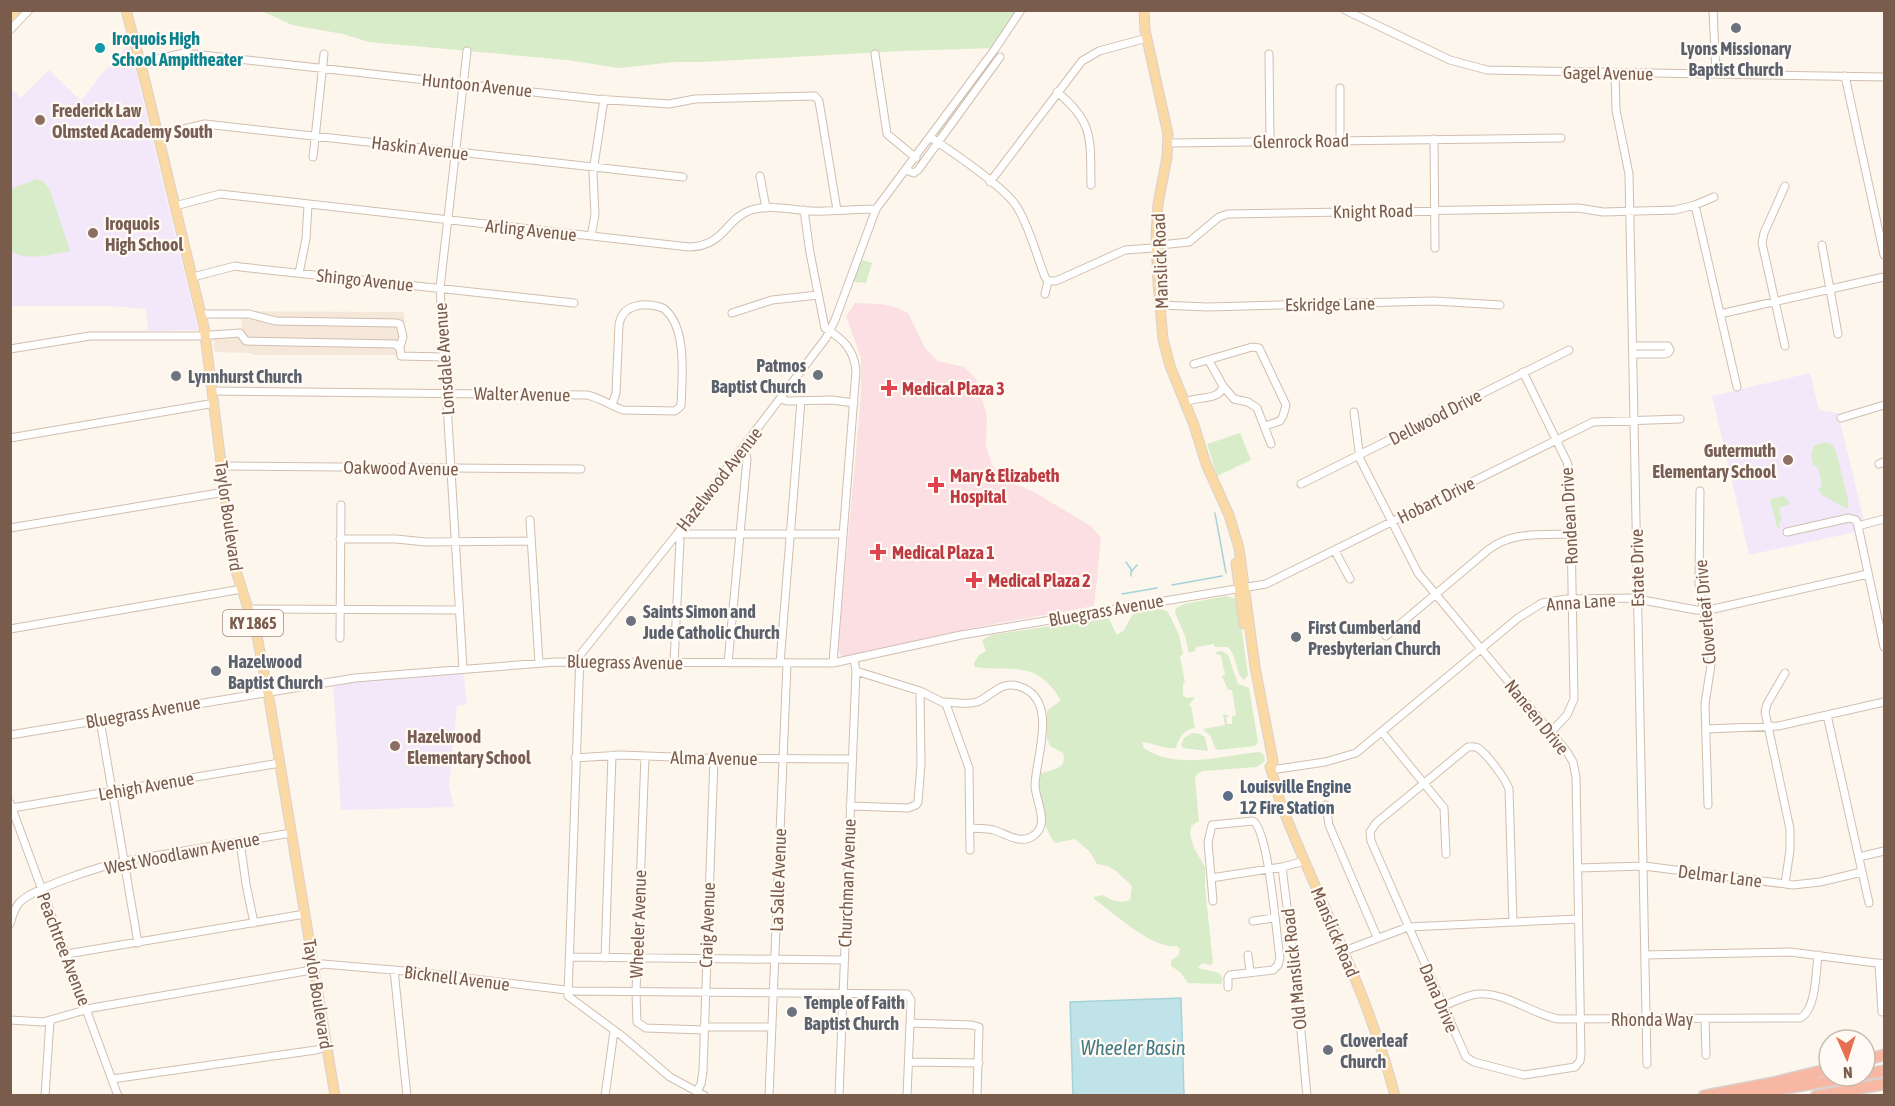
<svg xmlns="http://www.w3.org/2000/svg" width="1895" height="1106" font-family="'Asap Condensed',sans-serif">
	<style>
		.residential { fill: #f5e8da }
		.education { fill: #f3e8fa }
		.medical { fill: #fbdfe3 }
		.green { fill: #d8ecc9 }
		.water { fill: #bfe3e8; stroke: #a5d3da; stroke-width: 1.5 }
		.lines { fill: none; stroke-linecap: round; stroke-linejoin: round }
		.stream { stroke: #a5d3da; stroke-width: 1.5 }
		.minor-casing { stroke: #d1beb0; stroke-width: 9 }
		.major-casing { stroke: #dad1cd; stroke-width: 11 }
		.highway-casing { stroke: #dad1cd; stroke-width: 13 }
		.minor { stroke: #fff; stroke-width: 7 }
		.major { stroke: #fbd9a5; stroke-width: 9 }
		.highway { stroke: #f7b7a3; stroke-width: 10 }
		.rail { stroke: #b9a8c9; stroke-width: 1.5; stroke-dasharray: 9 6; stroke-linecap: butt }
		.worship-dot { fill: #6b7280; stroke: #fffaf3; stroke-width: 2 }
		.culture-dot { fill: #0f9aa8; stroke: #fffaf3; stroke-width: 2 }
		.education-dot { fill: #8d6e63; stroke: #fffaf3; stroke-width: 2 }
		.health-dot { fill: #e0444e; stroke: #fffaf3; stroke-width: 2 }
		.service-dot { fill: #5c6f8a; stroke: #fffaf3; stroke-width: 2 }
		.labels { text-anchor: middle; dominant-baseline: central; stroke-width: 4.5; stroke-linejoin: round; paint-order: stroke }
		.shield { fill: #fffaf3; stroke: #a28b7f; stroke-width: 1.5 }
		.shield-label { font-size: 16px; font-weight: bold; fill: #7a5c4d }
		.culture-label { font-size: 18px; font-weight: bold; fill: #0d838f; stroke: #fffaf3; text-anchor: start }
		.worship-label { font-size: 18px; font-weight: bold; fill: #5b616d; stroke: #fffaf3; text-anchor: start }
		.street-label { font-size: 18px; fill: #7a5c4d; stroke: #fffaf3 }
		.education-label { font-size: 18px; font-weight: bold; fill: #785e54; stroke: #fffaf3; text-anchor: start }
		.health-label { font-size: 18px; font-weight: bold; fill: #be3a42; stroke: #fffaf3; text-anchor: start }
		.service-label { font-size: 18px; font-weight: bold; fill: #4e5e75; stroke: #fffaf3; text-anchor: start }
		.water-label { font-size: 20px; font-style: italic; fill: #437c86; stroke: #fffaf3 }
	</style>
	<rect width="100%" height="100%" fill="#fdf6ec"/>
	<path class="residential" d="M208,311L404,312L405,355H255L250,353L215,352L212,332H241L242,319L209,318Z"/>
	<path class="education" d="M129,43L194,313L198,330L148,331L146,309L111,306H11L10,88L21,98L49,70L81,101L102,74Z
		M1810,373L1819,410L1838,413L1864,521L1854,524L1856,532L1749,555L1712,396Z
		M463,669L467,704L457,706L449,786L454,807L341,810L333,681Z"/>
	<path class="medical" d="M855,303L881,304L895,307L908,313L925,348L938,361L964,367L976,379L987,416L986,446L992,465L1002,478L1034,492L1091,526L1101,538L1094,606L967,629L846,657L841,656L838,650L861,395V358L846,316Z"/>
	<path class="green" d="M262,11H1021L996,48L900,51L701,62H675L619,68L567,60L369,42L343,34L292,25Z
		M973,84L977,85L938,137L937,132Z
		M36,179L43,181L50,190L70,251C52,254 27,262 11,251V189Z
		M863,260L872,263L866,283L855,282L854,280L860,262Z
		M1240,433L1251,460L1217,476L1207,444Z
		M1824,442L1832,444L1836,451L1849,504L1847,509L1822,495L1818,489L1822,486L1818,467L1813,465L1811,454L1814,446Z
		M1784,496L1791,504L1779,508L1782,521L1779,522L1780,529L1777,527L1770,499Z
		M1226,596L1234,598L1238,602L1248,675L1244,680C1235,673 1237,656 1228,647H1215L1214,644L1196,647L1195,651L1189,653L1185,636L1175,613L1176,608L1184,604Z
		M1160,608L1168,612L1179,635L1183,654L1180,656L1185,682L1183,683V695L1186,698L1195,697L1189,705L1191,706L1195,728C1183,730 1179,738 1176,748C1165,750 1154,743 1142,742L1144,748C1177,771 1223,755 1260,752L1264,755L1265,761L1257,767L1204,771L1197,774L1195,778L1199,821L1191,826L1190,834L1194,848L1205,867V887L1213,963L1211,965L1202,963L1198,968L1219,973L1223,979L1221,984L1188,983L1180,972L1171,966V960L1178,956L1180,949L1177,946C1153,950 1114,913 1094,899V897L1102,895C1112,900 1119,904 1130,900L1132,886L1116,871L1108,866L1097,864L1090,852L1075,839L1055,843C1044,831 1033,788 1041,773C1053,770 1068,768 1063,753L1050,746L1047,739V711L1061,700C1035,658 1015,673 975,667L974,663L979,655L986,651L982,640L991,635L1108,617L1117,635L1124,630L1134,612Z
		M1222,651L1228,655L1238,684L1249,688L1258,742L1255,746L1218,750L1215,748L1211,737L1203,729L1225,725L1223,715H1227L1229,716L1226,718L1227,724H1232V716L1236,715L1232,690H1228L1222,676L1225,675L1221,655H1217L1216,652Z
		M1192,733L1200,734L1205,737L1208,751L1183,748L1181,745L1184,738Z"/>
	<path class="water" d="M1181,998L1184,1095H1073L1070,1002Z"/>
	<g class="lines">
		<path class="stream" d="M1215,513L1226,573
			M1126,562L1131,569V576
			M1132,571L1137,565
			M1172,585L1222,576
			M1122,594L1157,588"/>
		<g class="minor-casing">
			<path id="minor" d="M1345,10L1450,60L1487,70L1884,77
				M1713,10L1716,74
				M10,30L29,10
				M875,54L887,134L916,158
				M1269,54L1270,141
				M140,63L184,53L596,99L669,104L695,99L815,96L819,101L837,210
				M1615,73L1616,110L1629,174L1647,1064
				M1845,76L1884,255
				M1340,88V140
				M1057,92C1095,123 1090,140 1091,185
				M158,135L205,124L683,177
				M930,137C951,151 1005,187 1017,207C1030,228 1036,254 1045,277L1048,281
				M1434,139L1435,248
				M1168,143L1561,138
				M313,157L324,54
				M906,170L914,173L918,170L1000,57
				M760,176L766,208
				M990,182L1082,61L1099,51L1147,38
				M1695,205L1737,387
				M175,206L220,194L689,247C725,246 725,219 751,210C771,204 791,210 811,211C833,212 855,209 876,209
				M804,210L810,253L825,328C843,339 854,349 856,371L833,663
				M591,236L595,215L593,172L604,99
				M1822,245L1838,334
				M299,273L306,239L308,205
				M193,277L235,266L241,267L574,303
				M1048,281H1056L1125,250L1152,248L1160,245L1189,242L1219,217L1228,214L1578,208L1603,212L1675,210L1695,205L1714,197
				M1045,294L1048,281
				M1160,305L1207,307L1434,301L1500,305
				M732,313L772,300L818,295
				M201,314H249L276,321L397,323L400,324L403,337L400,347
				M1720,314L1884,277
				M1633,346H1668L1670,350L1668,353L1664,354H1633
				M1785,346L1762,243L1764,233L1785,186
				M10,349L90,336H197L240,333L246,341L395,344L400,348L401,356L444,357
				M1209,361L1223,386L1234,399L1248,402L1257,408L1271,444
				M1194,364L1252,347L1259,348L1286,405L1283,416L1280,421L1265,426
				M1523,372L1567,462L1570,473L1574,699L1567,715L1551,732
				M213,391L587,395C601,398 611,406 623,410L675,411L681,406C682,379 688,326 663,308C646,302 622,303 619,325L616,393L612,405
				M781,399L787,401L832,400L854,403
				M1185,402C1198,396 1220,401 1223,386
				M1354,412L1360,459L1418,573L1567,752L1573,762L1576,777L1581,1054L1580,1061L1575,1067L1524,1075L1474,1062L1466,1057L1371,841L1370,832L1376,823L1468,747C1472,747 1474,746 1478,748C1487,754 1505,778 1509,789L1513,922
				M1841,418L1884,405
				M10,438L215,403
				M1879,464L1884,462
				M222,466L581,469
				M1301,484L1569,350
				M1700,491L1699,584L1712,658L1705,704L1708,805
				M530,520L539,663
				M1858,526L1884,647
				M10,528L225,492
				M1787,532L1849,518L1856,520L1858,526L1884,519
				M340,539H396L426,542L531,541
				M1335,551L1350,579
				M248,609L459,610
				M10,629L242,589
				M730,632L782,634
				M1386,636L1488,550C1512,531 1542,535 1571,534
				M340,638L341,505
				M674,663L680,541L677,534H843
				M728,663L747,459L744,447
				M780,663L801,401
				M463,669L440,288L467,51
				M856,671L920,691L946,704L969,768L970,850
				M1785,673L1767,704L1765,712L1790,829V850L1785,884
				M945,702C955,702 967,705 977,702C992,696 1000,681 1018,686C1060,698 1036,756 1035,785C1035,801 1051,824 1033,836C1020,845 1005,833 993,830C986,828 978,829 970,828
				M1827,715L1869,903
				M100,720L138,943
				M1706,729L1778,726L1884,702
				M1382,732L1444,808L1446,854
				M10,735L355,678L556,662L833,663L961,635L1266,584L1593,422L1680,419
				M645,756L636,992L637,1022L646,1028L704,1030
				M575,758L620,755L701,758L852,759
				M1271,770L1325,762L1356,753L1518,618L1542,603L1566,599L1632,598L1696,610H1709L1868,574
				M10,803L118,1096
				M1326,805L1329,825L1377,937
				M850,806L908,808L916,805L918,802L921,764L920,691
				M12,808L280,763
				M240,841L246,884L254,923
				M1859,857L1884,851
				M1305,861L1282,867L1296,978L1307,1096
				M1578,868L1644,866L1793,885L1820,882L1862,872
				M1211,878L1282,867
				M1213,901L1208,842L1212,825L1253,821C1269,831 1276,934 1280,958L1278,965L1273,970L1230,975L1228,978V987
				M1253,921L1274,918
				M10,924C12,917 14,909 19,903C34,887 102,866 125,861L291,833
				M1344,951L1408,927L1578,919
				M67,954L305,914
				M1248,955L1250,972
				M1645,955L1790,952L1884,964
				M569,957L844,960
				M605,958L612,755
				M1879,963L1882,1012
				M394,970L407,1096
				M1443,1006C1454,1002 1466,995 1478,994C1506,992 1532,1014 1558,1019L1800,1018C1816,1011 1816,972 1818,955
				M1705,1019L1706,1055
				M10,1020L43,1022L92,1008L306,971L323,964L416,972L574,991L907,994L911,1000L907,1096
				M910,1023L972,1025L979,1027L977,1096
				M704,1027H772
				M909,1062L979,1063
				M112,1079L316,1050L326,1047
				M697,1091L701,1084L703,1071L714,758
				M45,1096L50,1020
				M605,1096L614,1031
				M705,1096L670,1077L622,1036L568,996L580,655L677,534L826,338L835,320L876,209L995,49L1021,10
				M769,1096L787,664
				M839,1096L856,671L854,659"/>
		</g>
		<g class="major-casing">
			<path id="major" d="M126,10L146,85L204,327L232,551L237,574L257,636L270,704L335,1096
				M1144,10L1145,30L1168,134L1167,157L1158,204L1156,235L1158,283L1163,339L1170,366L1194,425L1206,464L1229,515L1239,548L1255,667L1273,761L1271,770
				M10,17L16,10
				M1236,563L1244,624
				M1270,767C1275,780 1277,794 1282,807C1320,903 1369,995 1395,1096"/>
		</g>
		<g class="highway-casing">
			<path id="highway" d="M1865,1060L1884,1055
				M1865,1074L1884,1071
				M1747,1095L1856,1076
				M1704,1096L1772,1083L1829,1069
				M1816,1096L1884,1084"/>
		</g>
		<use href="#minor" class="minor"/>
		<use href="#major" class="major"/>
		<use href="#highway" class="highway"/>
		<path class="rail" d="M1883,1096L1884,1093"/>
	</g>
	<g class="worship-dot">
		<circle cx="1736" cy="28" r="6"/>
		<circle cx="818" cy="375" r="6"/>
		<circle cx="176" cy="376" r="6"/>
		<circle cx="631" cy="621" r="6"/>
		<circle cx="1296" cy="637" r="6"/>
		<circle cx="216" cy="671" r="6"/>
		<circle cx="792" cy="1012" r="6"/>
		<circle cx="1328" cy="1050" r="6"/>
	</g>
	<circle class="culture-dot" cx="100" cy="48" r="6"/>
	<g class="education-dot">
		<circle cx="40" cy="120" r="6"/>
		<circle cx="93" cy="233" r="6"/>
		<circle cx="1788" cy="460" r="6"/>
		<circle cx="395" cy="746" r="6"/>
	</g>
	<g class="health-dot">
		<path d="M886 379h6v6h6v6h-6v6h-6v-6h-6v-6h6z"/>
		<path d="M933 476h6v6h6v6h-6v6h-6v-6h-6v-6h6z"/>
		<path d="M875 543h6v6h6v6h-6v6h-6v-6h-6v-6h6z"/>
		<path d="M971 571h6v6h6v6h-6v6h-6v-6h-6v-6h6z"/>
	</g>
	<circle class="service-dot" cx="1228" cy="796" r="6"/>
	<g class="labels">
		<rect class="shield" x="223" y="610" width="60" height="26" rx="4.5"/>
		<g class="shield-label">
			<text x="253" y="623">KY 1865</text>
		</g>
		<g class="culture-label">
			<text x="112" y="38">Iroquois High<tspan x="112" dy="21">School Ampitheater</tspan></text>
		</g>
		<g class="worship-label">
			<text x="1736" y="48" text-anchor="middle">Lyons Missionary<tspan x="1736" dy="21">Baptist Church</tspan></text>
			<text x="806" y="365" text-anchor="end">Patmos<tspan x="806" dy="21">Baptist Church</tspan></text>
			<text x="188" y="376">Lynnhurst Church</text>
			<text x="643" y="611">Saints Simon and<tspan x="643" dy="21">Jude Catholic Church</tspan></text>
			<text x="1308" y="627">First Cumberland<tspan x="1308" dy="21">Presbyterian Church</tspan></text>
			<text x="228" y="661">Hazelwood<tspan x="228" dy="21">Baptist Church</tspan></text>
			<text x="804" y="1002">Temple of Faith<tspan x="804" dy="21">Baptist Church</tspan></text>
			<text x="1340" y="1040">Cloverleaf<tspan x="1340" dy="21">Church</tspan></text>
		</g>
		<g class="street-label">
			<text transform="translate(1608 73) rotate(1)">Gagel Avenue</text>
			<text transform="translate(477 85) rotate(6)">Huntoon Avenue</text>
			<text transform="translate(1301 141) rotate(-1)">Glenrock Road</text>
			<text transform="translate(420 148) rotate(7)">Haskin Avenue</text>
			<text transform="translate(1373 211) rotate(-1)">Knight Road</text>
			<text transform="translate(531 230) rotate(6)">Arling Avenue</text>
			<text transform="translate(1160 261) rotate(-92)">Manslick Road</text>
			<text transform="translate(365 280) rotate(6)">Shingo Avenue</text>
			<text transform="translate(1330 304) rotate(-1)">Eskridge Lane</text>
			<text transform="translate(444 359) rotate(-94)">Lonsdale Avenue</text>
			<text transform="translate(522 394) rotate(1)">Walter Avenue</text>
			<text transform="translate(1435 417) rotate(-27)">Dellwood Drive</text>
			<text transform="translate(401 468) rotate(1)">Oakwood Avenue</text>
			<text transform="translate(719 479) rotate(-52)">Hazelwood Avenue</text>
			<text transform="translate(1436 500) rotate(-26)">Hobart Drive</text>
			<text transform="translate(229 516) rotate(82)">Taylor Boulevard</text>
			<text transform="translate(1569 516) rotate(-93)">Rondean Drive</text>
			<text transform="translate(1637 568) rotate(-91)">Estate Drive</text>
			<text transform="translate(1581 602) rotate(-4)">Anna Lane</text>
			<text transform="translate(1106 610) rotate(-10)">Bluegrass Avenue</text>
			<text transform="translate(1705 612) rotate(-95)">Cloverleaf Drive</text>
			<text transform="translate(625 662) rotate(1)">Bluegrass Avenue</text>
			<text transform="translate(143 712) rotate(-10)">Bluegrass Avenue</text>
			<text transform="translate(1537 717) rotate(51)">Naneen Drive</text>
			<text transform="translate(714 758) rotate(1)">Alma Avenue</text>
			<text transform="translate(146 786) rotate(-10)">Lehigh Avenue</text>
			<text transform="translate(182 853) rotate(-11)">West Woodlawn Avenue</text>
			<text transform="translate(1720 876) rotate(7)">Delmar Lane</text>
			<text transform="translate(778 880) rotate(-88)">La Salle Avenue</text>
			<text transform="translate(847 883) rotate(-88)">Churchman Avenue</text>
			<text transform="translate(638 924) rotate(-88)">Wheeler Avenue</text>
			<text transform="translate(707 925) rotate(-88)">Craig Avenue</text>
			<text transform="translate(1335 932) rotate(67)">Manslick Road</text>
			<text transform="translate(64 949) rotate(69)">Peachtree Avenue</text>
			<text transform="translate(1294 969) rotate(-96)">Old Manslick Road</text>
			<text transform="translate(457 978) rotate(7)">Bicknell Avenue</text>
			<text transform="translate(318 994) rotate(81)">Taylor Boulevard</text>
			<text transform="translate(1439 998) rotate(67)">Dana Drive</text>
			<text x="1652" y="1019">Rhonda Way</text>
		</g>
		<g class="education-label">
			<text x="52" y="110">Frederick Law<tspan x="52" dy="21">Olmsted Academy South</tspan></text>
			<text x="105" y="223">Iroquois<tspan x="105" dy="21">High School</tspan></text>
			<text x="1776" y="450" text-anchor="end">Gutermuth<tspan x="1776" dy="21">Elementary School</tspan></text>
			<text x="407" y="736">Hazelwood<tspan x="407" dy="21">Elementary School</tspan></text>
		</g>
		<g class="health-label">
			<text x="902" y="388">Medical Plaza 3</text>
			<text x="950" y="475">Mary &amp; Elizabeth<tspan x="950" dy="21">Hospital</tspan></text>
			<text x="892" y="552">Medical Plaza 1</text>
			<text x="988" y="580">Medical Plaza 2</text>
		</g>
		<g class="service-label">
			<text x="1240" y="786">Louisville Engine<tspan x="1240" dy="21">12 Fire Station</tspan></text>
		</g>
		<g class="water-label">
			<text x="1133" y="1047">Wheeler Basin</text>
		</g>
	</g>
	<rect width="1895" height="1106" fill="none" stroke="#7a5c4d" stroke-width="24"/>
	<g transform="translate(1847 1058) rotate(177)"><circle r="28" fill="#fffaf3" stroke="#cabbb1" stroke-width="1.5"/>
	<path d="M0-4.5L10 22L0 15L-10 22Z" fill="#e76f51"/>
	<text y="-9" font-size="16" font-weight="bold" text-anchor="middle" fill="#7a5c4d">N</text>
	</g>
</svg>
